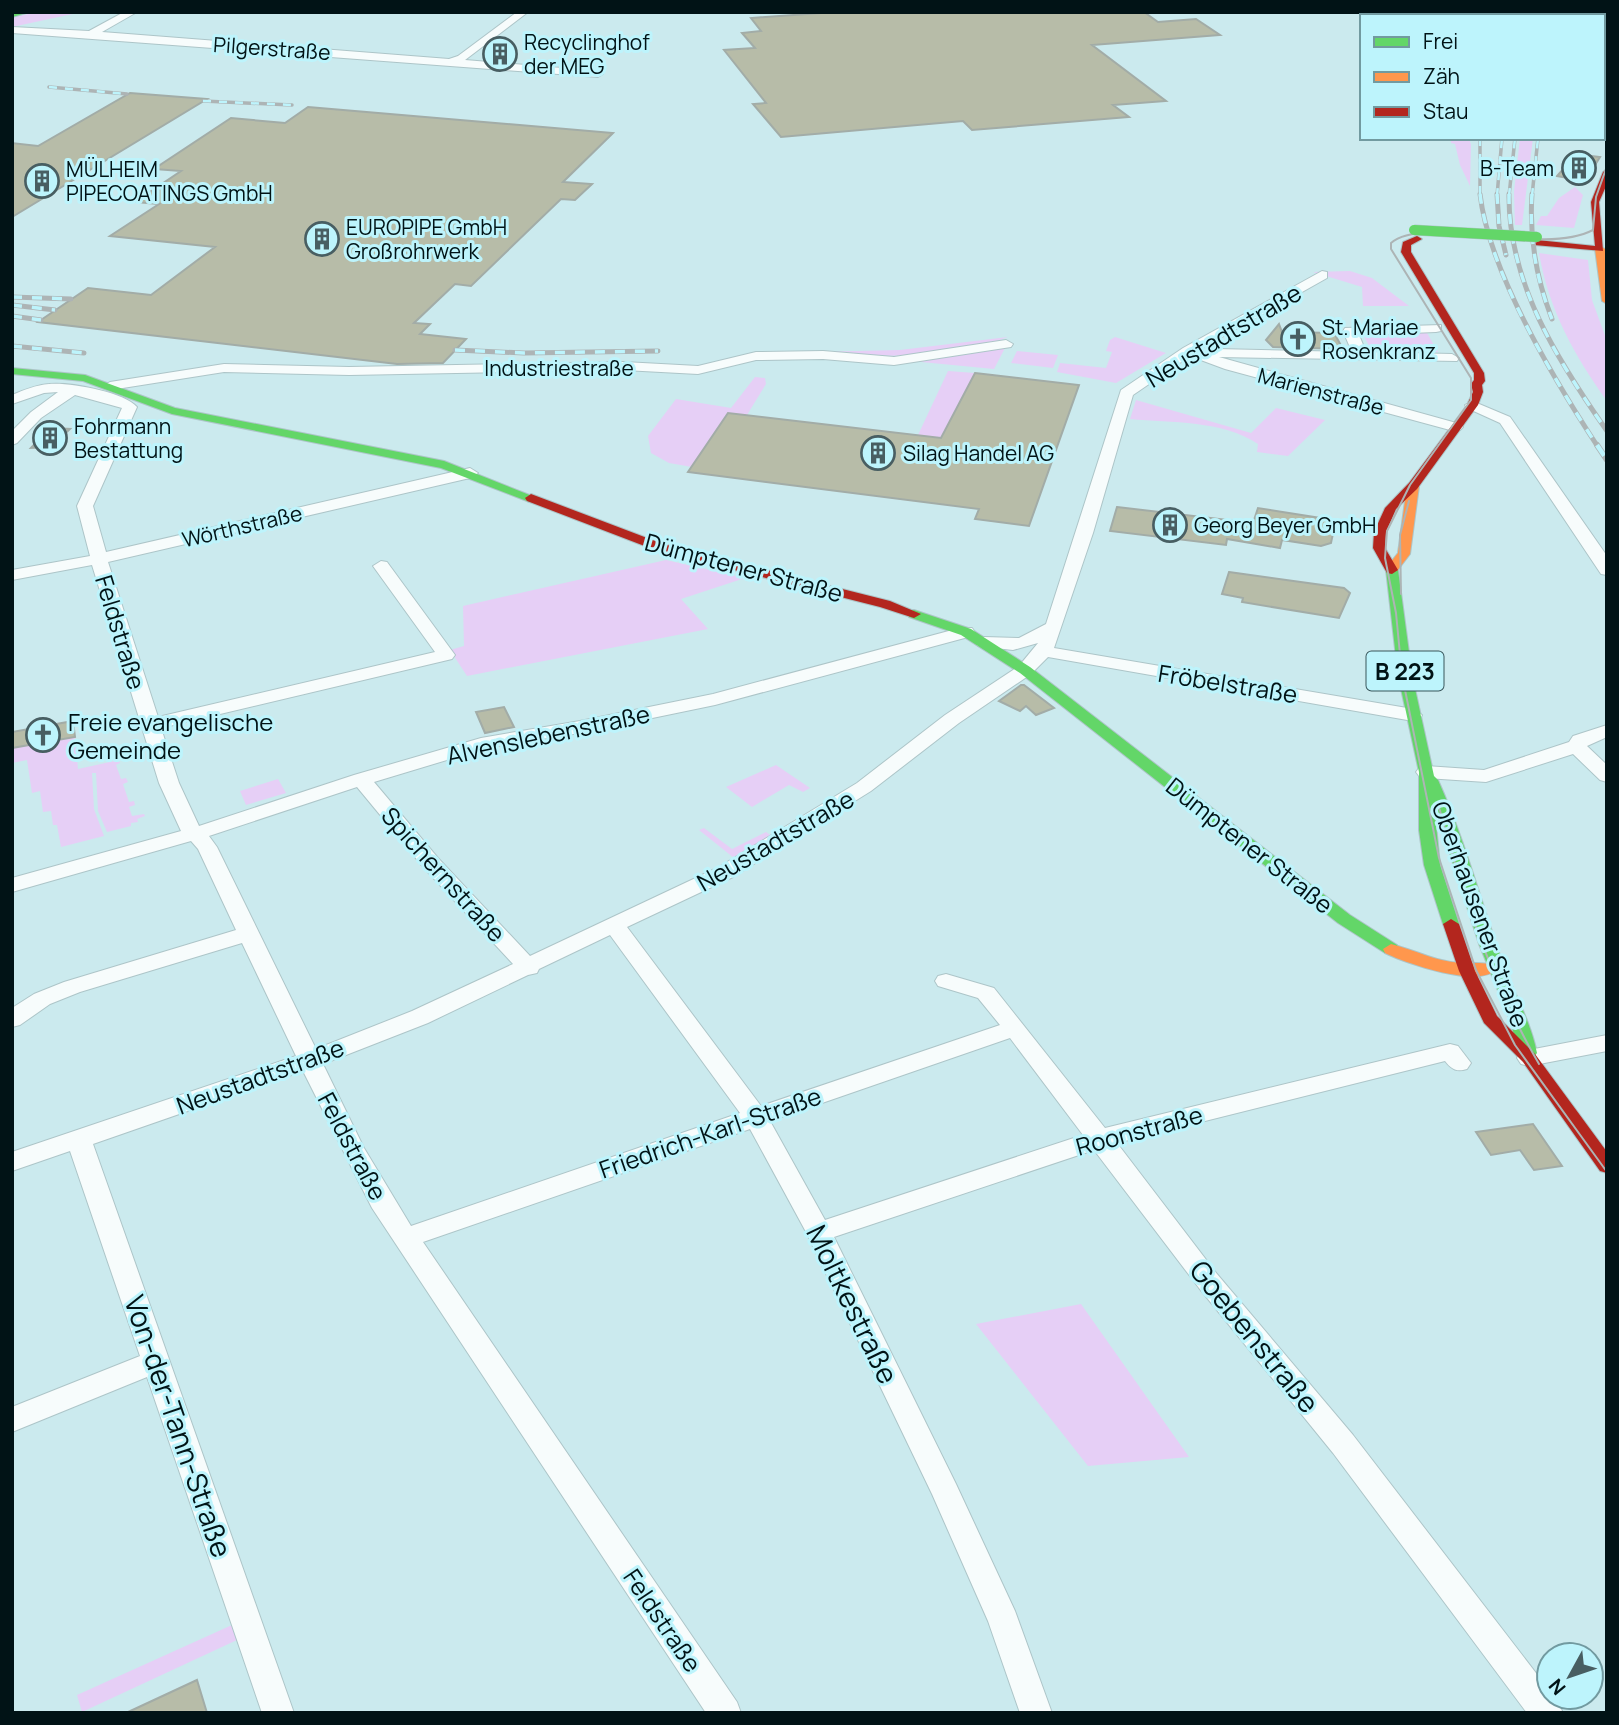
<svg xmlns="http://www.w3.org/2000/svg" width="1619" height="1725" font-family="Manrope,sans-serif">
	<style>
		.green { fill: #e6cff6 }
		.building { fill: #b7bca8; stroke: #a2aca7; stroke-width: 2 }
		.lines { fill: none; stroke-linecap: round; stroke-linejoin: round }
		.street-casing { stroke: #adc5c8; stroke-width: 2 }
		.fast-casing { stroke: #adc5c8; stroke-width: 2 }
		.slow-casing { stroke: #adc5c8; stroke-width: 2 }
		.jam-casing { stroke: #adc5c8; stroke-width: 2 }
		.street { fill: #f7fcfc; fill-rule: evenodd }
		.fast { fill: #63d668; fill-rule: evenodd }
		.slow { fill: #ff974d; fill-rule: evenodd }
		.jam { fill: #b3261e; fill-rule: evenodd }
		.tram { stroke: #adb4b5; stroke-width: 2 }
		.rail-far2-casing { stroke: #adb4b5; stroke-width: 3.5 }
		.rail-far1-casing { stroke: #adb4b5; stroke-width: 5 }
		.rail-casing { stroke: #adb4b5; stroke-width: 6 }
		.rail-far2 { stroke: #bdf4fc; stroke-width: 2.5; stroke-dasharray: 8; stroke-linecap: butt }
		.rail-far1 { stroke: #bdf4fc; stroke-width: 3.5; stroke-dasharray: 10; stroke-linecap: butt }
		.rail { stroke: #bdf4fc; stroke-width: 4.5; stroke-dasharray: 13; stroke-linecap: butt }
		.fast-bridge-casing { stroke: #adc5c8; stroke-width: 11; stroke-linecap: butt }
		.fast-bridge { stroke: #63d668; stroke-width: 10 }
		.labels { text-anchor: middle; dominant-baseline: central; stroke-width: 6; stroke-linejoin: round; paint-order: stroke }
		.far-poi-label { font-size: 21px; fill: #011316; stroke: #bdf4fc; text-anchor: start }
		.far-street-label { font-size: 21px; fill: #011316; stroke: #bdf4fc }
		.shield { fill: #bdf4fc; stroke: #39565b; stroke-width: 2 }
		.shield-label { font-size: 23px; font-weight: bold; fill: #011316 }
		.street-label { font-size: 24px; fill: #011316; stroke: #bdf4fc }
		.poi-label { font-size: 24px; fill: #011316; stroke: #bdf4fc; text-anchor: start }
		.near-street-label { font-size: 28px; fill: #011316; stroke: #bdf4fc }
	</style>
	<rect width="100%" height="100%" fill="#cbeaee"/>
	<path class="green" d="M36,12H82L12,27V18Z
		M1451,138H1469L1471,145L1470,186L1460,165L1455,144L1451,143Z
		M1520,138H1533L1522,225H1515L1514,192Z
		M1575,187L1583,195L1574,228L1536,225L1541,216H1547L1559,198Z
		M1539,253L1588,260L1592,300L1607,341V401C1574,355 1549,310 1539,253Z
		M1350,271L1372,278L1409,306H1363L1362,287L1313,272Z
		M1362,332L1427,333L1438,352H1372Z
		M1008,337C946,361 877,357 813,352L900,350Z
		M1115,337L1166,353L1116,383L1057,372L1060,363L1106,368L1112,352L1106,351L1110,340Z
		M1005,348L994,369L911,361Z
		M1017,351L1058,355L1053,368L1011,363Z
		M948,371L975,373L941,438L918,435Z
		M755,377L765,378L766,384L747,415L728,413L692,467L669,463L651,453L648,436L676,399L731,408Z
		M1136,400L1251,433L1276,408L1325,420L1288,456L1257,452L1258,444C1222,420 1172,423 1130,419Z
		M666,560L745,578L681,599L708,629L467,676L450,650L464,646L463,606Z
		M75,737L78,769L119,760L120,763L116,765L121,779L126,778L128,782L123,784L129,802L134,801L135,805L129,807L132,816L144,814L145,816L137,819L138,822L131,823V826L107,832L98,811L96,773H92L94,809L104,836L61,847L57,825H53L51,811L43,812L40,791L32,793L27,760L12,763V748Z
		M776,765L810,788L803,792L789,785L752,807L726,787Z
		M278,779L286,793L246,805L240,791Z
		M704,828L732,849L766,832L773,837L734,858L699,830Z
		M1081,1304L1189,1457L1088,1466L976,1324Z
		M232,1625L237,1640L82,1712L77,1695Z"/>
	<path class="building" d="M835,12H1144L1158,22L1196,19L1220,35L1092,45L1166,101L1113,105L1129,117L972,130L963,121L781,137L753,104L766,103L724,50L755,48L742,33L761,31L751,18Z
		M130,93L207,99L12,217V143L38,146Z
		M308,107L613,133L563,182L592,184L575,200L561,199L471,286L455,284L414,323L430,324L420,334L466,339L443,363L397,364L38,322L88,288L151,295L215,247L110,236L159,204L135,202L181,171L154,169L231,118L285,123Z
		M1583,155L1600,157L1585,181L1557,176L1572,159L1579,160Z
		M1279,324L1282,332L1334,333L1343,349L1273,347L1266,340Z
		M975,373L1079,385L1029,526L975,519L979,509L688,472L728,413L941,438Z
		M50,428L70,429L51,447L31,448Z
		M1117,507L1253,523L1258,508L1333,520L1335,524L1331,543L1321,546L1282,540L1280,548L1227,539L1226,545L1110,531Z
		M1229,572L1344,588L1350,593L1339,618L1242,602L1243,598L1222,594Z
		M1021,685H1024L1054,708L1036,715L1026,706L1020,711L999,701Z
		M504,707L514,727L485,733L476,712Z
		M73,721L75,737L12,748V732Z
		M1533,1124L1562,1166L1534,1170L1520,1150L1491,1155L1476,1132Z
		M197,1680L207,1713H126Z"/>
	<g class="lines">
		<g class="street-casing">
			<path id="street" d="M124,12H137L102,32L449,59L458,56L517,12H528L465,60L598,71L603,74L598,77L12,33V27L89,31Z
				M1322,271L1327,272V278L1199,350L1210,354L1211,350L1216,349L1352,352L1343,331L1345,328L1441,325V331L1436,332L1359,335L1366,352L1452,354L1459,358L1457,361L1219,357L1460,424L1463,427L1460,430H1450L1225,369L1190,356L1133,395L1093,533L1054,648L1413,709L1422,715L1420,719L1413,721L1048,657L1031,674L959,723L871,791L733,877L627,927L761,1106L1000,1025L978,998L938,986L935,981L938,976L946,974L994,988L1105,1128L1450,1044L1458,1046L1471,1063L1467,1069C1457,1072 1452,1070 1445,1061L1117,1143L1217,1274L1353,1435L1549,1690V1697H1555L1563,1713H1527L1333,1453L1199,1288L1094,1150L834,1237L956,1484L1015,1611L1052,1713H1020L988,1621L932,1494L806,1232L750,1129L423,1242L737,1702L741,1713H706L372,1208L303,1071L93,1144L294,1713H262L147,1377L12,1432V1407L140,1356L70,1151L12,1171V1152L296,1056L242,943L80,992L50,1004L20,1025L12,1027V1008L34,994L64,982L236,930L198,849L191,841L12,892V878L181,831L159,783L92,565L12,580V570L90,556L77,506L122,408L75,395L41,418L17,443L12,445V431L31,412L58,392L44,393L12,404V395C24,390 36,385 49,384C69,382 124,392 137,407L93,506L106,552L470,468L478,473L470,478L108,562L158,717L435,652L373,566L381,561L387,562L455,655L452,659L161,728L179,783L199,826L354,775L481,738L580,721L713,694L960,628H972L975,632L972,636L715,705L580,733L490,747L374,782L438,858L530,956L719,867L857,783L945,715L1019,666L1038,643L1013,650L978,646L975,642L984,637L1019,638L1046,624L1121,390L1183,348ZM357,787L424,868L513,964L412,1011L316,1049L217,847L209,836ZM610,935L740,1113L411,1226L364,1148L323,1064L428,1023L528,975L537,973L539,969ZM1010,1038L1083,1135L825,1220L770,1121Z
				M1006,340L1013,344L1011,347L894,365L823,359L756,360L698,374L624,370L349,375L224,372L110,390L103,386L110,382L224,364L349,367L624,362L698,366L756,352L823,351L894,357Z
				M1472,401L1510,417L1607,556V575L1601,574L1500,423L1467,408L1465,405Z
				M1607,725V737L1587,746L1607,765V782L1600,780L1573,754L1486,782L1426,778L1419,776L1416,772L1419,768L1426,766L1484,770L1569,742L1573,736Z
				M1607,1035V1051L1529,1066L1521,1064L1517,1058L1521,1052L1529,1050Z"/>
		</g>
		<g class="fast-casing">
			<path id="fast" d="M27,12L26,13L12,17V13Z
				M12,368L85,375L175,408L444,461L537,498L531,502L527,501L441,468L172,414L83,381L12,374Z
				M1392,566L1398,570L1412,675L1434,776L1438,780C1464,838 1480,898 1501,958C1512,990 1530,1019 1537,1053L1534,1057H1522L1519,1053L1510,1020L1479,944L1434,805L1440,865L1459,924L1457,928L1451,929L1443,924L1424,865L1419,830V772L1398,675L1386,570Z
				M914,610L971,629L1030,667L1350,915L1397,945L1399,949L1397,953H1385L1338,923L1020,673L961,635L909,617V611Z"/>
		</g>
		<g class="slow-casing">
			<path id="slow" d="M1600,12H1607V17Z
				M1600,246L1605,249L1607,304L1602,301L1595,249Z
				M1413,482L1419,486L1410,554L1397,571H1387L1386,568L1398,553L1407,486Z
				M1391,944C1415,950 1434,961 1460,963C1471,964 1489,960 1496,969C1480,989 1405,963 1385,953L1383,949Z"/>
		</g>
		<g class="jam-casing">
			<path id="jam" d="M1607,169V184L1599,202L1603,251L1534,245V241L1537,240L1595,246L1591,202L1603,172Z
				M1417,236L1422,239L1411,245V252L1484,373L1485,381L1482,385L1483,392L1478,405L1417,489L1396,509L1386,532L1385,548L1398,570L1392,574L1387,573L1373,548L1374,532L1385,508L1409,483L1467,405L1473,392L1471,384L1474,380V373L1401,252L1403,242Z
				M531,494L663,544L890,601L921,614L914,618L880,607L655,550L527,501L525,498Z
				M1451,919L1459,924L1475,971L1497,1016L1535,1054L1607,1152V1173L1600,1171L1523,1062L1484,1023L1459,971L1443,924Z"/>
		</g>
		<use href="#street" class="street"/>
		<use href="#fast" class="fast"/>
		<use href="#slow" class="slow"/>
		<use href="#jam" class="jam"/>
		<path class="tram" d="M1607,166L1596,197L1593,230C1541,257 1425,214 1391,243V249L1471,378V400L1410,485L1387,531L1385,558L1396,613L1402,675L1439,858L1476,970L1515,1045L1607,1172
			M1401,594L1400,535L1409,501
			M1439,807C1463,897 1492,983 1539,1064"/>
		<g class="rail-far2-casing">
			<path id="rail-far2" d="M1523,12V16
				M1534,12V16
				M1551,12V16
				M1503,16L1504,12
				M49,87L127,94
				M203,101L292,105
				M1480,138V196
				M1497,196L1502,138
				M1509,196L1515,138
				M1532,196L1538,138"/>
		</g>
		<g class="rail-far1-casing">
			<path id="rail-far1" d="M1480,194C1489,273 1555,381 1598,447
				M1497,194L1499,226L1506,255
				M1509,194C1508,283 1558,361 1607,431
				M1532,194C1529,238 1536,278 1552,319
				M12,297L71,299
				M12,305L55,310
				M12,316L41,320
				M12,346L84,353
				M455,350L524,353L658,351"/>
		</g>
		<g class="rail-casing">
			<path id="rail" d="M1597,445L1607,460"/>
		</g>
		<use href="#rail-far2" class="rail-far2"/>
		<use href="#rail-far1" class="rail-far1"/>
		<use href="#rail" class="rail"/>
		<g class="fast-bridge-casing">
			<path id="fast-bridge" d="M1414,230L1537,237"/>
		</g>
		<use href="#fast-bridge" class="fast-bridge"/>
	</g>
	<defs>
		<g id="building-ring" transform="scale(1.75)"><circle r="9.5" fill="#bdf4fc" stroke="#485e62" stroke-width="1.5"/><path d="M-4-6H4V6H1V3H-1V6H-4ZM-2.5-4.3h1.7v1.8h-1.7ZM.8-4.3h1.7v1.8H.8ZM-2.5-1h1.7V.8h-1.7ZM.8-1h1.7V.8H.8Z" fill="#485e62"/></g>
		<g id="church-ring" transform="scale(1.75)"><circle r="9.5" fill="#bdf4fc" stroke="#485e62" stroke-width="1.5"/><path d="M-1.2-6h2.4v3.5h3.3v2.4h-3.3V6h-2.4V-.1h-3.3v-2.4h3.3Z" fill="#485e62"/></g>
	</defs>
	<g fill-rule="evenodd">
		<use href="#building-ring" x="500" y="54"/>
		<use href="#building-ring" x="1579" y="168"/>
		<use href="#building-ring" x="42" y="181"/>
		<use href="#building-ring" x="322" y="239"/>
		<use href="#church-ring" x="1298" y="339"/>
		<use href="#building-ring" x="50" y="438"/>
		<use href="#building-ring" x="878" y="453"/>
		<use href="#building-ring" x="1170" y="525"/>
		<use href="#church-ring" x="43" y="735"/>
	</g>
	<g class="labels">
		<g class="far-poi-label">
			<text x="524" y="42">Recyclinghof<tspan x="524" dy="24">der MEG</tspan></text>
			<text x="1554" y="168" text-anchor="end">B-Team</text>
			<text x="66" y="169">MÜLHEIM<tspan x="66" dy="24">PIPECOATINGS GmbH</tspan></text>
			<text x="346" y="227">EUROPIPE GmbH<tspan x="346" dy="24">Großrohrwerk</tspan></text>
			<text x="1322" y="327">St. Mariae<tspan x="1322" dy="24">Rosenkranz</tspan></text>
			<text x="74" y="426">Fohrmann<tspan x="74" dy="24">Bestattung</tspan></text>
			<text x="903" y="453">Silag Handel AG</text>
			<text x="1194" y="525">Georg Beyer GmbH</text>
		</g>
		<g class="far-street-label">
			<text transform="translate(272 48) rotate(4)">Pilgerstraße</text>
			<text x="559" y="368">Industriestraße</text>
			<text transform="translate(1321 391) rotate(15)">Marienstraße</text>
			<text transform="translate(242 526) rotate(-13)">Wörthstraße</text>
		</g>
		<rect class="shield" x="1366.5" y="651.5" width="77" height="39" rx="5"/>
		<g class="shield-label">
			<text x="1405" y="671">B 223</text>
		</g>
		<g class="street-label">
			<text transform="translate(1223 335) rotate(-31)">Neustadtstraße</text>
			<text transform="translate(744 567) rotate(15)">Dümptener Straße</text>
			<text transform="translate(121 632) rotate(73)">Feldstraße</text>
			<text transform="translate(1228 683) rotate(9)">Fröbelstraße</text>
			<text transform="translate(548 734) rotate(-12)">Alvenslebenstraße</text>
			<text transform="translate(775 840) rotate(-30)">Neustadtstraße</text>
			<text transform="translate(1250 845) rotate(38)">Dümptener Straße</text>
			<text transform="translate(444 874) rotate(48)">Spichernstraße</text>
			<text transform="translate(1481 914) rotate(70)">Oberhausener Straße</text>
			<text transform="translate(260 1076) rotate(-20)">Neustadtstraße</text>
			<text transform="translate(1139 1130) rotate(-15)">Roonstraße</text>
			<text transform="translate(710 1132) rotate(-19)">Friedrich-Karl-Straße</text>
			<text transform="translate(353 1146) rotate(62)">Feldstraße</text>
			<text transform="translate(663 1620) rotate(56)">Feldstraße</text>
		</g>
		<g class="poi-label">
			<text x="68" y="721">Freie evangelische<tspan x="68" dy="28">Gemeinde</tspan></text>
		</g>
		<g class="near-street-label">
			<text transform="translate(853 1304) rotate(64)">Moltkestraße</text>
			<text transform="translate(1255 1336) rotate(51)">Goebenstraße</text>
			<text transform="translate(179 1426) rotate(71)">Von-der-Tann-Straße</text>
		</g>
	</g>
	<rect width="1619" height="1725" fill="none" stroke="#011316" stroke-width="28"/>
	<rect x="1360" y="14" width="245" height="126" fill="#bdf4fc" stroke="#729aa0" stroke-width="2"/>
	<rect x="1374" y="37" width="35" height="10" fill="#63d668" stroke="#729aa0" stroke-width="2"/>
	<text x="1423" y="49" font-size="21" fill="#011316">Frei</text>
	<rect x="1374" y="72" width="35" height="10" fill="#ff974d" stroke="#729aa0" stroke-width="2"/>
	<text x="1423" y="84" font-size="21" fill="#011316">Zäh</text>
	<rect x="1374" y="107" width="35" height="10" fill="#b3261e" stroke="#729aa0" stroke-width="2"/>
	<text x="1423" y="119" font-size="21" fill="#011316">Stau</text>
	<g transform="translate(1570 1676) rotate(230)"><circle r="33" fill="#bdf4fc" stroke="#729aa0" stroke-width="2"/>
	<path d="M0-5L12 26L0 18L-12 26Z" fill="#485e62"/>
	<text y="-10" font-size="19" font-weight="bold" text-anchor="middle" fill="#011316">N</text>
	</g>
</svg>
